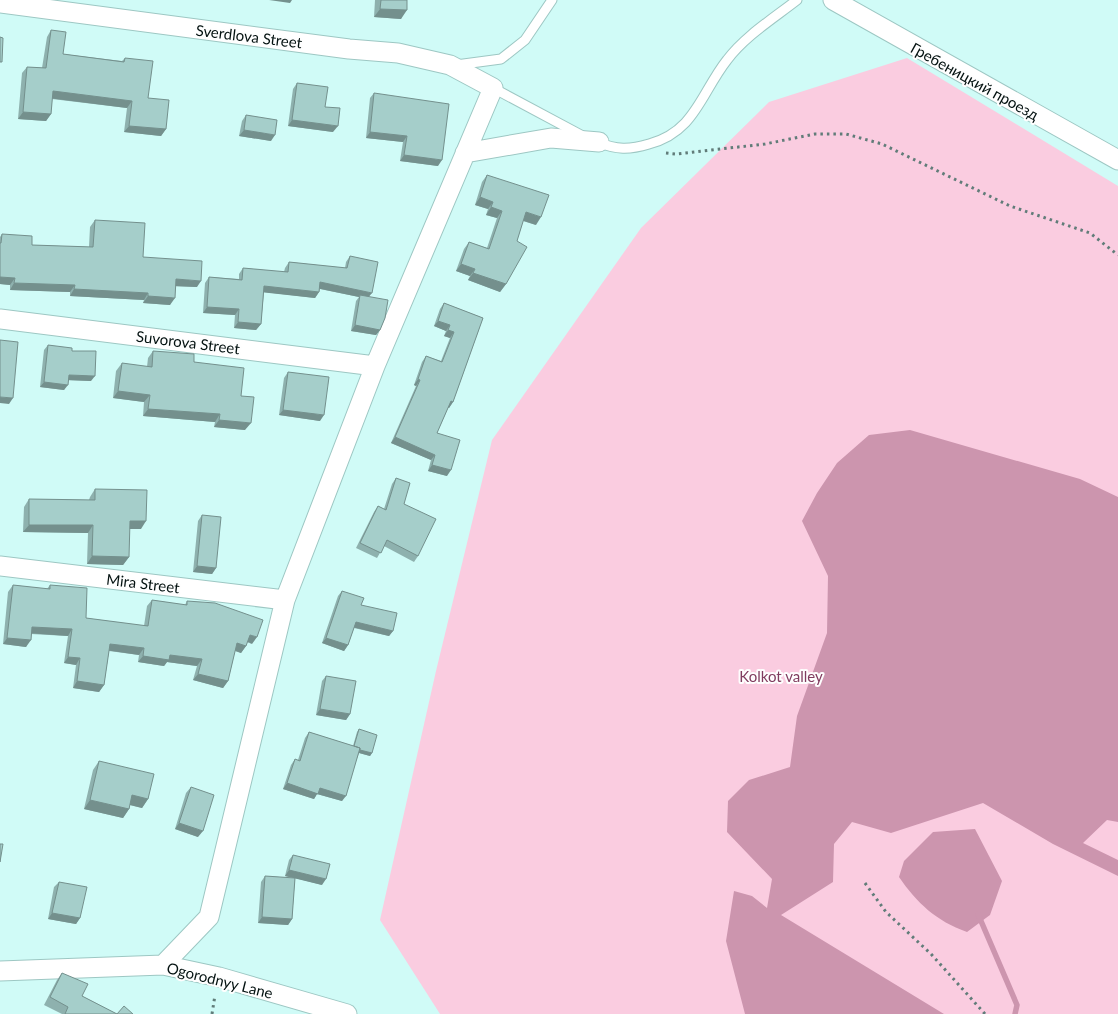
<svg xmlns="http://www.w3.org/2000/svg" width="1118" height="1014" font-family="Lato,sans-serif">
	<style>
		.green { fill: #facce0 }
		.water { fill: #cc95ae }
		.lines { fill: none; stroke-linecap: round; stroke-linejoin: round }
		.stream { stroke: #cc95ae; stroke-width: 5.5 }
		.lane-casing { stroke: #9dc7c3; stroke-width: 11 }
		.street-casing { stroke: #9dc7c3; stroke-width: 21 }
		.path { stroke: #617c79; stroke-width: 3; stroke-dasharray: 2.5 4; stroke-linecap: butt }
		.lane { stroke: #fff; stroke-width: 9 }
		.street { stroke: #fff; stroke-width: 19 }
		.wall { fill: #8eb1ae }
		.shaded-wall { fill: #74908d }
		.building { fill: #a5ceca; stroke: #74908d }
		.labels { text-anchor: middle; dominant-baseline: central; stroke-width: 4; stroke-linejoin: round; paint-order: stroke }
		.street-label { font-size: 15px; fill: #031110; stroke: #fefefe }
		.park-label { font-size: 15px; fill: #803c5f; stroke: #fefefe }
	</style>
	<rect width="100%" height="100%" fill="#d0fbf7"/>
	<path class="green" d="M907,58L1118,186V1014H440L380,920L436,671L492,440L641,228L769,102Z"/>
	<path class="water" d="M910,430L1080,479L1118,497V822L1107,820L1083,843L1118,860V876L1053,844L983,803L891,833L852,822L834,844L833,882L781,915L944,1014H745L726,941L734,891L752,896L767,908L772,879L727,832L728,801L749,780L790,767L797,716L827,633L828,576L802,521L817,493L837,463L869,435Z
		M975,829L1002,881L990,915L967,932C936,921 917,903 899,877L904,861L933,832Z"/>
	<g class="lines">
		<path class="stream" d="M978,914L1017,1005L1015,1014"/>
		<g class="lane-casing">
			<path id="lane" d="M456,65L501,59L525,40L552,0
				M493,88L581,135
				M597,142C617,150 629,150 649,144C695,132 701,93 727,60C745,36 774,18 797,0"/>
		</g>
		<g class="street-casing">
			<path id="street" d="M833,0L1118,160
				M0,3L349,49L398,53L450,65L493,88L375,366L285,600L209,917L163,965
				M465,153L551,138L599,142
				M0,319L375,366
				M0,566L285,600
				M0,971L163,965L219,977L347,1014"/>
		</g>
		<path class="path" d="M666,153L676,154L765,144L815,134H846L882,144L1010,206L1090,233L1118,255
			M865,883L886,912L931,954L985,1014
			M212,1014L215,995"/>
		<use href="#lane" class="lane"/>
		<use href="#street" class="street"/>
	</g>
	<path class="wall" d="M375,0H407L401,19L374,17Z
		M51,30L63,54L122,61L125,58L166,129L161,136L124,132L127,108L52,99L51,114L46,121L18,119L22,73L27,67L42,68L47,37Z
		M297,83L325,107L333,132L288,126L293,89Z
		M374,93L438,166L400,161L403,142L366,138L370,98Z
		M246,115L271,141L239,136L242,121Z
		M487,175L536,225L523,221L517,241L506,284L500,292L468,280L470,276L456,271L464,249L469,242L487,248L497,218L486,215L488,209L475,205L482,182Z
		M95,220L143,257L197,287L175,286L170,305L143,303L144,300L70,296V292L10,290V285L0,284V237L2,234L32,245L89,247L90,227Z
		M350,256L369,297L380,330L376,335L351,331L356,301L359,297L320,289L319,292L315,298L264,292L261,324L256,330L234,328L235,315L203,313L205,283L209,277L239,279V274L243,268L284,272L285,268L289,262L345,268L346,262Z
		M444,303L483,318L453,402L449,408H448L437,433L447,476L428,471L431,460L391,443L416,386L414,385L422,362L426,356L441,361L450,338L444,336L446,331L434,326L440,309Z
		M48,345L72,351L91,381L68,380L64,390L40,387L44,350Z
		M153,351L194,362L241,396L245,430L214,427L215,422L143,416L144,402L113,398L116,371L122,363L147,367L148,358Z
		M288,372L320,421L279,415L284,378Z
		M396,478L418,556L414,562L384,546L377,558L356,548L374,512L378,506L384,509L392,484Z
		M95,489L141,529H129V557L123,565L87,564L88,533L23,532L24,507L29,499L89,500L90,497Z
		M202,515L216,568L212,574L193,572L198,521Z
		M13,585L47,589L50,585L86,618L144,626L147,606L152,600L185,605L187,601L252,644L247,642L246,646L241,653L235,651L228,681L223,688L193,680L197,666L167,662L164,666L138,662L139,655L109,651L104,685L99,692L73,688L76,665L64,663L68,636L31,634L26,647L3,644L8,592Z
		M342,591L361,605L393,631L389,636L354,628L348,645L344,651L322,643L338,596Z
		M326,676L350,714L346,720L316,715L322,681Z
		M359,729L372,753L370,756L359,753L342,801L317,794L314,799L283,789L291,765L295,759L298,760L305,738L309,732L353,746L357,732Z
		M99,761L148,799L142,808L130,805L129,809L123,818L84,809L93,770Z
		M191,787L198,837L175,829L186,793Z
		M293,855L322,885L295,878L292,919L288,925L258,923L261,882L265,876L294,878L285,876L289,860Z
		M59,882L80,918L76,924L48,919L54,887Z
		M62,973L82,996L117,1014H133H62L44,1005L57,980Z"/>
	<path class="shaded-wall" d="M269,0H292L290,3Z
		M380,9L407,10L401,19L374,17Z
		M53,91L132,101L127,108L48,98Z
		M23,112L51,114L46,121L18,119Z
		M292,120L338,126L333,132L288,126Z
		M129,126L166,129L161,136L124,132Z
		M244,130L275,135L271,141L239,136Z
		M370,132L407,136L403,142L366,138Z
		M404,155L442,160L438,166L400,161Z
		M480,197L493,202L488,209L475,205Z
		M491,207L502,211L497,218L486,215Z
		M526,212L541,217L536,225L521,220Z
		M461,264L475,269L470,276L456,271Z
		M473,273L506,284L500,292L468,280Z
		M0,277L15,278L10,285L0,284Z
		M176,279L201,281L197,287L171,286Z
		M320,282L372,293L367,299L360,295L359,297L316,288Z
		M14,283L75,285L70,292L10,290Z
		M264,286L319,292L315,298L260,292Z
		M74,289L148,293L144,300L70,296Z
		M148,296L175,298L170,305L143,303Z
		M207,307L239,309L235,315L203,313Z
		M438,321L450,325L446,331L434,326Z
		M238,322L261,324L256,330L234,328Z
		M355,325L380,330L376,335L351,331Z
		M448,330L454,332L450,338L444,336Z
		M69,375L95,376L91,381L65,380Z
		M418,379L420,380L416,386L414,385Z
		M44,382L68,385L64,390L40,387Z
		M118,391L150,395L144,402L113,398Z
		M0,397L13,398L9,404L0,403Z
		M451,401L453,402L449,408L447,407Z
		M148,409L220,414L215,422L143,416Z
		M283,410L324,415L320,421L279,415Z
		M219,420L251,423L245,430L214,427Z
		M395,437L435,455L431,460L391,443Z
		M432,465L451,470L447,476L428,471Z
		M130,521H146L141,529H124Z
		M29,525H93L88,533L23,532Z
		M92,556L129,557L123,565L87,564Z
		M197,566L216,568L212,574L193,572Z
		M356,622L393,631L389,636L352,627Z
		M32,627L72,629L68,636L27,633Z
		M250,635L257,637L252,644L246,641Z
		M7,638L31,640L26,647L3,644Z
		M326,638L348,645L344,651L322,643Z
		M237,643L246,646L241,653L233,650Z
		M110,644L144,648L139,655L105,650Z
		M170,655L202,659L197,666L167,662L164,666L138,662L143,656Z
		M68,657L80,658L76,665L64,663Z
		M198,674L228,681L223,688L193,680Z
		M77,681L104,685L99,692L73,688Z
		M320,709L350,714L346,720L316,715Z
		M354,748L372,753L370,756L352,751Z
		M287,783L320,788L346,796L342,801L317,794L314,799L283,789Z
		M132,795L148,799L142,808L126,804Z
		M90,800L129,809L123,818L84,809Z
		M179,823L203,831L198,837L175,829Z
		M289,870L326,879L322,885L285,876Z
		M52,913L80,918L76,924L48,919Z
		M262,917L292,919L288,925L258,923Z"/>
	<path class="building" d="M381,0H407V10L380,9Z
		M51,30L66,32L63,54L124,62L125,58L153,61L148,98L169,100L166,129L129,126L132,101L53,91L51,114L23,112L27,67L46,68Z
		M0,37L3,38L2,62H0Z
		M297,83L328,87L325,107L340,108L338,126L292,120Z
		M374,93L449,104L442,160L404,155L407,136L370,132Z
		M246,115L277,120L275,135L244,130Z
		M487,175L549,195L541,217L526,212L517,241L527,247L506,284L473,273L475,269L461,264L469,242L489,249L502,211L491,207L493,202L480,197Z
		M95,220L145,223L143,257L202,261L201,281L176,279L175,298L148,296V293L74,289L75,285L14,283L15,278L0,277V243H1L2,234L32,236V245L93,247Z
		M350,256L378,262L372,293L320,282L319,292L264,286L261,324L238,322L239,309L207,307L209,277L242,280L243,268L288,272L289,262L347,268Z
		M360,295L388,300L385,318L380,330L355,325Z
		M444,303L483,318L453,402L451,401L437,433L460,440L451,470L432,465L435,455L395,437L420,380L418,379L426,356L442,362L454,332L448,330L450,325L438,321Z
		M0,340L18,342L13,398L0,397Z
		M48,345L72,348V351H96L95,376L69,375L68,385L44,382Z
		M153,351L194,354V362L244,368L241,396L254,397L251,423L219,420L220,414L148,409L150,395L118,391L122,363L152,367Z
		M288,372L329,377L324,415L283,410Z
		M396,478L410,483L404,504L436,519L418,556L387,540L381,553L360,543L378,506L386,510Z
		M95,489L147,490L146,521H130L129,557L92,556L93,525H29V499L95,500Z
		M202,515L221,517L216,568L197,566Z
		M13,585L50,589V585L87,588L86,618L148,626L152,600L187,605V601L215,603L263,620L257,637L250,635L246,646L237,643L228,681L198,674L202,659L170,655L169,660L143,656L144,648L110,644L104,685L77,681L80,658L68,657L72,629L32,627L31,640L7,638Z
		M342,591L364,598L361,605L397,613L393,631L356,622L348,645L326,638Z
		M326,676L356,681L350,714L320,709Z
		M359,729L377,735L372,753L360,750V748L354,746Z
		M309,732L360,748L346,796L320,788L318,794L287,783L295,759L300,761Z
		M99,761L154,774L148,799L132,795L129,809L90,800Z
		M191,787L214,795L203,831L179,823Z
		M0,844H3L0,862Z
		M293,855L330,864L326,879L289,870Z
		M265,876L295,878L292,919L262,917Z
		M59,882L87,887L80,918L52,913Z
		M62,973L88,984L82,996L117,1014L124,1006L133,1014H65L68,1007L50,997Z"/>
	<g class="labels">
		<g class="street-label">
			<text transform="translate(249 36) rotate(7)">Sverdlova Street</text>
			<text transform="translate(975 81) rotate(29)">Гребеницкий проезд</text>
			<text transform="translate(188 342) rotate(7)">Suvorova Street</text>
			<text transform="translate(143 583) rotate(7)">Mira Street</text>
			<text transform="translate(220 980) rotate(14)">Ogorodnyy Lane</text>
		</g>
		<g class="park-label">
			<text x="781" y="676">Kolkot valley</text>
		</g>
	</g>
</svg>
